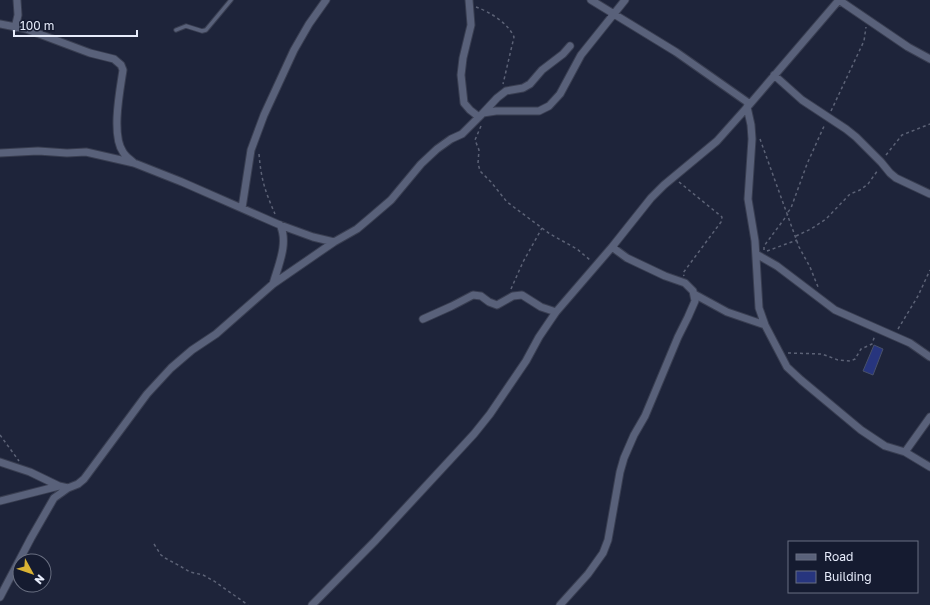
<svg xmlns="http://www.w3.org/2000/svg" width="930" height="605" font-family="'Golos Text',sans-serif">
	<style>
		.building { fill: #27357e; stroke: #485069 }
		.lines { fill: none; stroke-linecap: round; stroke-linejoin: round }
		.service-casing { stroke: #393e51; stroke-width: 5.5 }
		.minor-casing { stroke: #393e51; stroke-width: 9 }
		.path { stroke: #5c6276; stroke-width: 1.5; stroke-dasharray: 3 3; stroke-linecap: butt }
		.service { stroke: #59617a; stroke-width: 3.5 }
		.minor { stroke: #59617a; stroke-width: 7 }
	</style>
	<rect width="100%" height="100%" fill="#1e243a"/>
	<path class="building" d="M874,345L883,349L873,375L863,371Z"/>
	<g class="lines">
		<g class="service-casing">
			<path id="service" d="M176,30L186,26L202,31L206,30L231,0"/>
		</g>
		<g class="minor-casing">
			<path id="minor" d="M469,0L471,25L463,58L461,75L464,103L470,110L479,117
				M591,0L676,52L750,104
				M839,0L908,47L930,59
				M0,24L26,29L90,53L114,59L121,65L123,70C120,90 111,135 123,152C125,156 130,159 134,163
				M15,28L18,15L17,0
				M774,75L802,100L846,129L856,137L881,162L890,173L896,178L930,194
				M747,107L751,125L752,139L748,199L755,241L759,308L765,325L787,367L801,380L861,430L885,446L905,452
				M483,113L497,98L506,91L523,88L530,84L542,70L563,54L570,46
				M0,153L38,151L67,153L86,152L134,163L182,182L280,225L313,237L334,242
				M242,208L251,150L264,115L294,50L309,24L326,0
				M756,254L777,266L835,310L910,343L930,357
				M273,284C278,266 289,243 280,225
				M694,294L727,312L765,325
				M423,319L452,306L473,295L481,296L489,302L497,305L513,296L522,295L541,307L556,312
				M930,417L905,452L930,467
				M0,462L30,472L59,486L68,488
				M0,501L59,486
				M0,597L31,538L54,498L68,488L78,484L84,479L147,394L171,368L192,350L216,334L273,284L334,242L357,229L370,218L391,200L421,164L437,149L451,139L462,134L483,113L496,111H539L549,106L560,94L581,55L625,0
				M312,605L375,541L474,434L490,414L526,361L539,337L556,312L612,247L651,198L664,185L717,141L750,104L839,0
				M560,605L588,574L603,553L608,540L620,472L624,458L634,435L645,416L678,337L688,317L695,301L693,291L685,283L665,276L627,258L612,247"/>
		</g>
		<path class="path" d="M476,7C490,12 508,23 514,37L503,84
			M831,111L864,41L866,27
			M481,126L475,140L479,150L478,163L480,171L491,182L507,202L550,234L577,249L590,260
			M760,139L799,247L810,267L818,287
			M259,154C261,179 265,191 275,214
			M886,155L902,135L930,124
			M679,182L722,217L721,222L683,273L684,276
			M788,212L791,208L807,164L825,124
			M796,236L811,229L826,219L850,194L860,190L868,184L878,170
			M764,250V246L788,214
			M767,251L797,240
			M511,289L523,262L542,228
			M898,329L918,296L930,270
			M788,353L822,354L838,360L851,361L855,359L861,349L872,344L875,335
			M0,435L19,461
			M154,544L161,555L165,558L180,566L190,572L203,575L214,581L248,605"/>
		<use href="#service" class="service"/>
		<use href="#minor" class="minor"/>
	</g>
	<rect x="788" y="541" width="130" height="52" fill="#151b30" stroke="#696f81"/>
	<rect x="796" y="554" width="20" height="6" fill="#59617a" stroke="#696f81"/>
	<text x="824" y="561" font-size="12" fill="#e7ecfb">Road</text>
	<rect x="796" y="571" width="20" height="12" fill="#27357e" stroke="#696f81"/>
	<text x="824" y="581" font-size="12" fill="#e7ecfb">Building</text>
	<g transform="translate(32 573) rotate(130)"><circle r="19" fill="#151b30" stroke="#696f81"/>
	<path d="M0-3L7 15L0 10L-7 15Z" fill="#dab334"/>
	<text y="-6" font-size="11" font-weight="bold" text-anchor="middle" fill="#e7ecfb">N</text>
	</g>
	<path d="M14 30v6h123v-6" fill="none" stroke="#e7ecfb" stroke-width="2"/>
	<text x="20" y="30" font-size="12" fill="#e7ecfb" stroke="#151b30" stroke-width="3" paint-order="stroke">100 m</text>
</svg>
